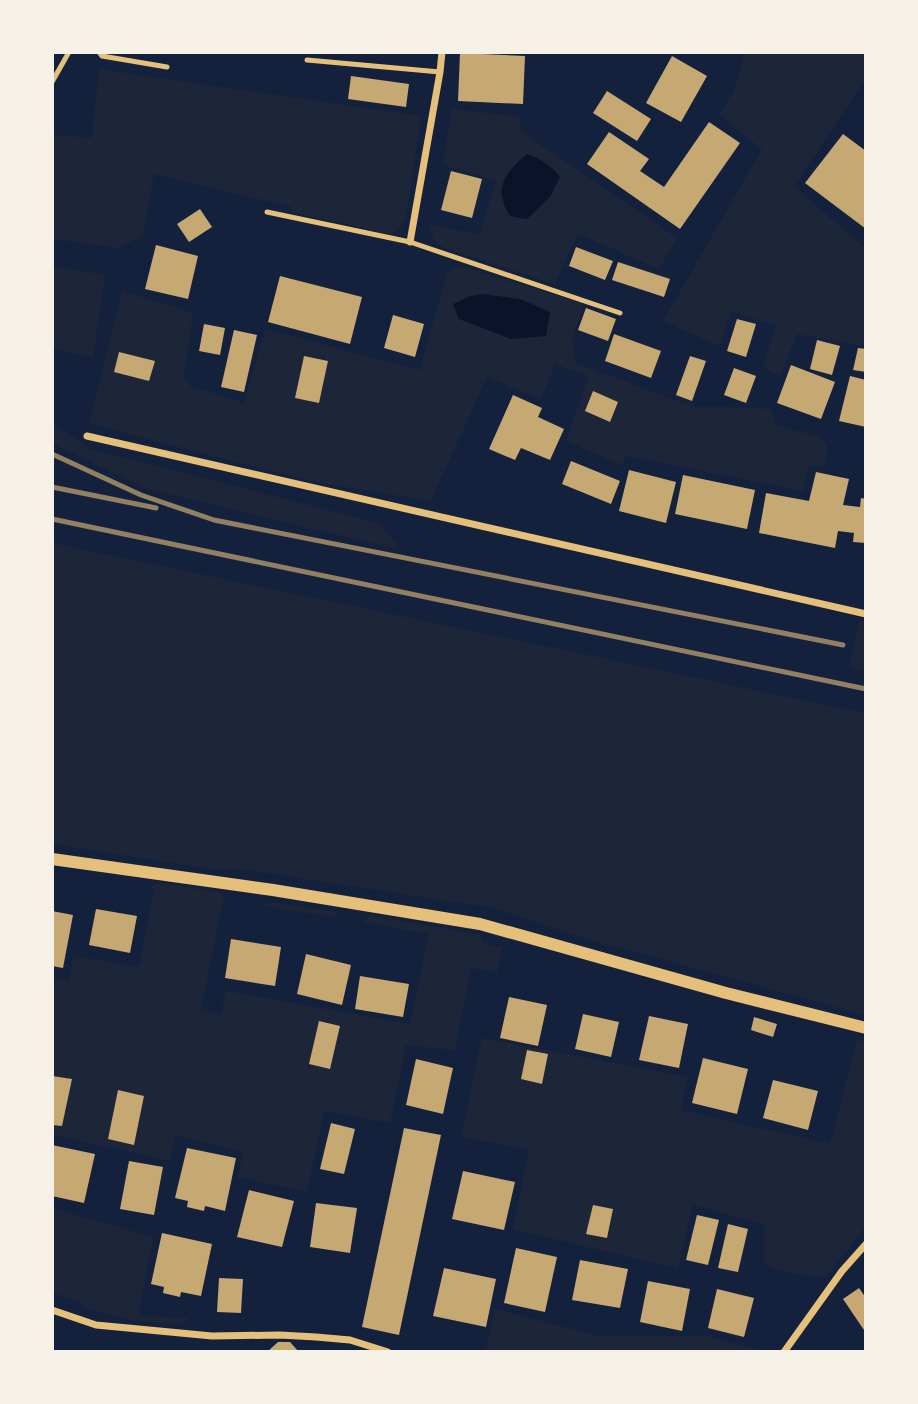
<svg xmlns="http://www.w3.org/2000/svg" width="918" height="1404" font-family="Manrope,sans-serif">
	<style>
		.green { fill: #1d2539 }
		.water { fill: #0b132b }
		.building { fill: #c6a872 }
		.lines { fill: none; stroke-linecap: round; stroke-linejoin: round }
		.service { stroke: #e5c07b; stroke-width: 5 }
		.minor { stroke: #e5c07b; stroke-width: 7 }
		.tertiary { stroke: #e5c07b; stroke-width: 12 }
		.rail { stroke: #918062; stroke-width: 5 }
	</style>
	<rect width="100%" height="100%" fill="#14213d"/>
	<path class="green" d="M745,53H865V80L794,186L865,248V346L797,334L780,377L763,367L776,326L731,311L720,346L663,321L762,149L719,115L734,91Z
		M99,69L421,116L406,217L400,229L390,234L292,212V207L154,174L143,235L118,248L53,239V135L92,138Z
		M452,109L520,117L521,131L677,238L659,269L578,234L555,284L442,247L434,240L429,224L479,235L496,181L443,165Z
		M52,266L105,275L93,358L53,349Z
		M461,266L584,304L572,339L576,363L694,407H729L772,409L775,425L816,436L825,442L828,451L824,466L809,465L803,491L626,456L622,465L566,441L589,376L555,364L541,399L487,377L431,501L316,482L89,424L122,291L193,313L184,377L190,386L244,403L265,329L420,370L447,273Z
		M53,424L91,449L379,523L401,550L147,489L53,444Z
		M52,543L865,713V1015L580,937L493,908L240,869H210L53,844Z
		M859,621L865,622V671L849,668Z
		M159,883L218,892L222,894L224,900H223L201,1010L221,1014L226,991L410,1024L429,934L363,922L370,915L480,935L484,944L502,947L497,973L471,968L455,1050L406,1045L390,1123L324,1111L307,1192L238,1177L243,1152L175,1135L170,1161L53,1135V978L69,981L74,956L139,967L154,889L152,888L153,885Z
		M268,902L336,912L338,918L263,906Z
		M482,1038L688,1077L681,1110L830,1144L857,1040L865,1042V1227L826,1277C805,1277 783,1273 764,1264V1224L692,1205L678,1269L513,1229L529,1150L461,1137Z
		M52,1208L153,1237L138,1316L188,1318L184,1324L134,1321L87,1309L84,1304L53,1293Z
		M495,1309L599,1336H706L764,1351H486Z"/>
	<path class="water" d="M527,154C540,158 551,166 560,177L550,197L527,219L510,216C493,188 504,174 527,154Z
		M483,294L520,299L550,312L546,336L511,339L459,319L453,304L470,296Z"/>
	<path class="building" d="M460,53L525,56L523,104L458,101Z
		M672,56L707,76L681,122L646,103Z
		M351,76L409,84L406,107L348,99Z
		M607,91L651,119L637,141L593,113Z
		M709,122L740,143L680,229L587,164L609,132L649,159L640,171L664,187Z
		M843,134L866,151V229L805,183Z
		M451,171L482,179L472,218L441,210Z
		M200,209L212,227L189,242L177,224Z
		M156,245L198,256L188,299L145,289Z
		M576,247L613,261L605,280L569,266Z
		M618,262L670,279L664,297L612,280Z
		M280,276L362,297L350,344L268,322Z
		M586,308L616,319L608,341L578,330Z
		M393,315L424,324L415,357L384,348Z
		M737,319L756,324L746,357L727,351Z
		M204,324L225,328L220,355L199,351Z
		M234,330L257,335L244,392L221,387Z
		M614,334L661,351L651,378L605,361Z
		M817,340L840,346L832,375L810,369Z
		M858,348L866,349V372L853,370Z
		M119,352L155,361L149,381L114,372Z
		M304,356L328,361L319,403L295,398Z
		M690,356L706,361L692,401L676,395Z
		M791,365L835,382L821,419L777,403Z
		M734,368L756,376L746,403L724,395Z
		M850,376L866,380V427L839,421Z
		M593,391L618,402L610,422L585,411Z
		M513,395L542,408L538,417L564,429L550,460L521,448L515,460L489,449Z
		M571,461L620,481L611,504L562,484Z
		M629,470L676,482L666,523L619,511Z
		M816,472L849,479L843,505L860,507L861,498L866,499V543L853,542L854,533L838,531L835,548L759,533L766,493L809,501Z
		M683,475L755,490L747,529L675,514Z
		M96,909L137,916L130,953L89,945Z
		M52,911L73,915L63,968L52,966Z
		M231,939L281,947L275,986L225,978Z
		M306,954L351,965L342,1005L297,994Z
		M360,976L409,984L403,1017L355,1009Z
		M509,997L547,1005L538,1046L500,1038Z
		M583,1014L619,1022L611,1057L575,1049Z
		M649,1016L688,1024L679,1068L639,1060Z
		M754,1017L777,1024L773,1037L751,1030Z
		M319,1021L340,1026L330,1069L309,1064Z
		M527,1050L548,1054L542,1084L521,1079Z
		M703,1058L748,1069L737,1114L692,1103Z
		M416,1059L453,1068L443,1114L406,1105Z
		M52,1076L72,1079L62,1126L52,1125Z
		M773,1080L818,1091L808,1130L763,1118Z
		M118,1090L144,1096L134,1145L108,1139Z
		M331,1123L355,1129L344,1174L320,1169Z
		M404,1128L441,1135L399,1335L362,1327Z
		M52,1145L95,1154L84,1203L52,1196Z
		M187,1148L236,1158L225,1211L205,1206L204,1211L187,1207L188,1201L175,1198Z
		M129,1161L163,1167L154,1215L120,1209Z
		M463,1171L515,1182L504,1230L452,1219Z
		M249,1190L294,1201L282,1247L237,1237Z
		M316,1203L357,1208L350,1253L310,1247Z
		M593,1205L613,1209L607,1238L586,1234Z
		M697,1215L719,1220L708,1265L686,1260Z
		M728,1224L748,1229L738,1272L718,1268Z
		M162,1233L212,1244L201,1296L181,1292L180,1297L163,1293L164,1287L151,1284Z
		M516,1248L557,1257L545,1312L504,1303Z
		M580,1260L628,1269L620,1308L572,1300Z
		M444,1268L496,1279L486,1327L433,1316Z
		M219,1278L243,1279L241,1313L217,1312Z
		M648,1281L690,1289L682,1331L640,1322Z
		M859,1288L866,1298V1333L843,1299Z
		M717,1289L754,1298L744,1337L708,1328Z
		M278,1342H290L299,1352H267Z"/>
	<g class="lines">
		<path class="service" d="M99,52L102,56L167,67
			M307,60L440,72
			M52,82L69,52
			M267,212L410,242L620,313"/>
		<path class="minor" d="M410,242L440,72L442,52
			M87,436L866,614
			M52,1310L96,1325L212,1336L280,1335L316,1337L350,1340L388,1352
			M784,1352L842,1271L866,1244"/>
		<path class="tertiary" d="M52,859L273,890L480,924L726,993L866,1028"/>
		<path class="rail" d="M52,454L141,495L214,520L843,645
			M52,487L156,508
			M52,519L866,689"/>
	</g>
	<rect width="918" height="1404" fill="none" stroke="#f6f1e7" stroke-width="108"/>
</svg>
